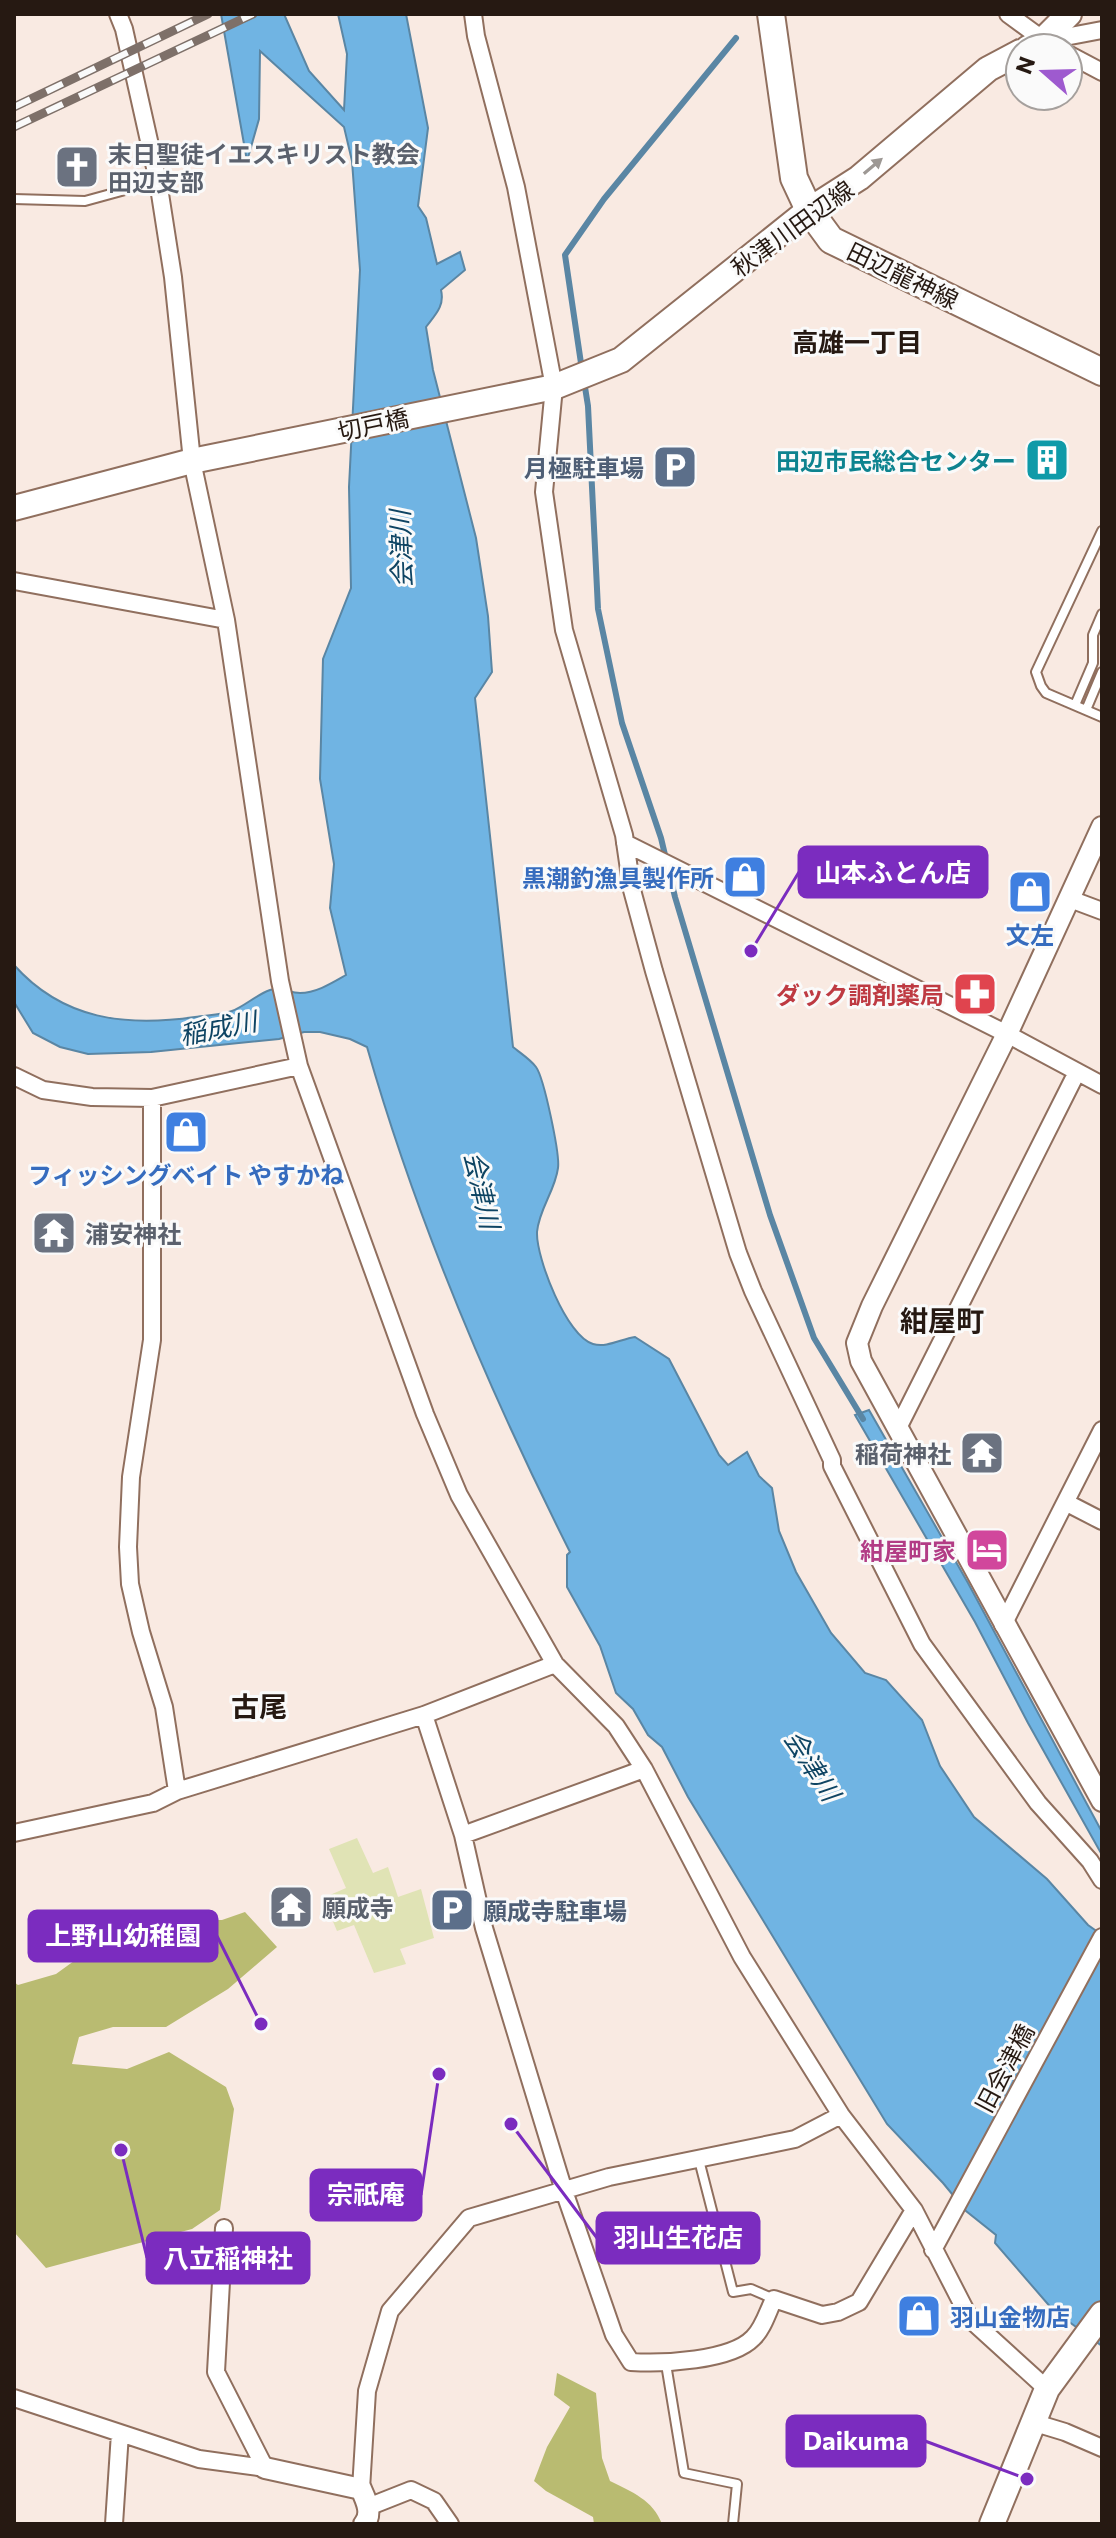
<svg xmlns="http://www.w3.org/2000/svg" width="1116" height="2538" font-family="Commissioner,'Noto Sans JP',sans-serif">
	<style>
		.green { fill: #e0e3b5 }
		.forest { fill: #b9bb71 }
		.water { fill: #70b4e3; stroke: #5a86a4; stroke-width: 2 }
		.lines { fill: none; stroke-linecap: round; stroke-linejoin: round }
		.stream { stroke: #5a86a4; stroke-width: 6 }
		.service-casing { stroke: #906f5e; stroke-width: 12 }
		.minor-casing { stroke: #906f5e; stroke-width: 20 }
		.tertiary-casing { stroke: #906f5e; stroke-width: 24 }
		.secondary-casing { stroke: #906f5e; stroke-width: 28 }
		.primary-casing { stroke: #906f5e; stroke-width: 30 }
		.service { stroke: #fff; stroke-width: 8 }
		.minor { stroke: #fff; stroke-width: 16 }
		.tertiary { stroke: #fff; stroke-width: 20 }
		.secondary { stroke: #fff; stroke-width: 24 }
		.primary { stroke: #fff; stroke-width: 26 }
		.rail-casing { stroke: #7e7069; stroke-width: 9 }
		.rail { stroke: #fafafa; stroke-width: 6; stroke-dasharray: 18; stroke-linecap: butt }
		.oneway { fill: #9d9894 }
		.labels { text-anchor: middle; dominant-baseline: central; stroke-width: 6; stroke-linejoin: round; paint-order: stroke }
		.worship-label { font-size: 24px; font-weight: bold; fill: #5b616d; stroke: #fafafa; text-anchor: start }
		.street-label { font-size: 24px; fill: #261912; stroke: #fafafa }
		.culture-label { font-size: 24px; font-weight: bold; fill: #0d838f; stroke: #fafafa; text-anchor: end }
		.service-label { font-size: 24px; font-weight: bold; fill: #4e5e75; stroke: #fafafa; text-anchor: end }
		.shop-label { font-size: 24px; font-weight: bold; fill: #366cbe; stroke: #fafafa }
		.health-label { font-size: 24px; font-weight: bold; fill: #be3a42; stroke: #fafafa; text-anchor: end }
		.hotel-label { font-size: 24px; font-weight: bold; fill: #b23c85; stroke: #fafafa; text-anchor: end }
		.neighbourhood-label { font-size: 26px; font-weight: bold; fill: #261912; stroke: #fafafa }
		.water-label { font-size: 26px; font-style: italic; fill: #0e4463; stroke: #fafafa }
		.quarter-label { font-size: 28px; font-weight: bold; fill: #261912; stroke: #fafafa }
		.leader { fill: none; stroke: #7b2cbf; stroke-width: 3 }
		.callout-dot { fill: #7b2cbf; stroke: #fafafa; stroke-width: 3 }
		.callout { fill: #7b2cbf; stroke: #7b2cbf; stroke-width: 3 }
		.callout-label { font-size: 26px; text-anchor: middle; font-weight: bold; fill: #fff }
	</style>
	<rect width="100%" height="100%" fill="#f9eae2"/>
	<path class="green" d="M357,1838L373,1873L388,1867L398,1897L421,1889L434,1938L400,1949L406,1964L374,1973L354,1925L337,1931L323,1898L346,1888L329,1849Z"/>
	<path class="forest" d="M245,1912L277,1947L228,1989L166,2027H113L79,2037L72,2064L127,2069L169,2052L226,2087L234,2109L220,2210L192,2229L46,2268L14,2232V1982L18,1985L56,1974L114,1932L174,1920H222Z
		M557,2373L596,2393L602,2458L610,2481C632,2492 653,2500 662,2524H594L593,2517L546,2491L534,2481L547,2447L570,2407L554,2395Z"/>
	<path class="water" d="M221,14H284L309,71L344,110L347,54L338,14H406L428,128L418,206L426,218L437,264L460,252L465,270L441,290C445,306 435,315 426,327L433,370L476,538L488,616L492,672L475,698L513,1047C520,1053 530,1059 536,1067C544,1078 560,1154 558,1168C555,1191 539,1209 537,1232C536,1258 567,1337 593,1344C607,1348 621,1339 635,1337L669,1359L719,1455L728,1465L747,1452L759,1476L772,1488L779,1531L796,1572L831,1633L865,1673L886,1680L922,1720L940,1766L974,1817L1047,1879L1088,1925L1102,1935V2346L1053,2310L995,2243L996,2235L966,2211L943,2183L887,2124L688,1797L662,1747L648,1735L633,1709L616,1693L600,1646L567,1587V1555L570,1552C488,1389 417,1222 367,1047L350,1039L320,1032H304L279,1039L151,1052L88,1054L60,1047L33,1033L14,1002V965C63,1020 126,1027 195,1017C207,1015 221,1015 232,1011C245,1006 256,995 270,990C279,987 290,993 300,993C316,993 332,983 346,975L330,908L334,864L320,779L323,659L351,588L349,487L360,270L352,161L344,127L260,51L259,119L247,161Z
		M869,1410L968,1583L1102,1832V1855L1028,1723L975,1622L855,1415Z"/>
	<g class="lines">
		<path class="stream" d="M582,370L565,255L604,199L736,38
			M584,381L588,406L598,609L622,723L661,838L675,897L770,1215L814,1338L863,1419"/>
		<g class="service-casing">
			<path id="service" d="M14,199L85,201L158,181
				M1102,531L1036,672L1041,686L1046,693L1102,717
				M1075,705L1093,663V635L1102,614
				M1086,710L1102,672
				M699,2160L733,2292L751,2289L774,2299
				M666,2364L684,2473L737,2484L733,2524"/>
		</g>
		<g class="minor-casing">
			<path id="minor" d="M118,14L124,29L158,181L173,277L192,461L226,620L280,981L299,1066L425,1414L459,1495L555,1664L616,1726L644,1769L742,1957L841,2115L914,2210L970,2319L1047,2389
				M473,14L476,36L516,187L554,387L544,492L564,630L624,835L632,890L654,971L738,1253L753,1291L832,1460V1466L922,1644L1038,1803L1090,1861L1102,1880
				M1008,14L1049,44
				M1044,41L1102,30
				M1068,54L1102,72
				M14,581L226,620
				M625,843L1007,1034L1102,1085
				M1070,899L1102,911
				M14,1076L43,1090L92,1097L152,1098L299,1066
				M152,1098V1340L131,1477L128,1547L130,1584L141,1632L164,1707L177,1791L424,1715L555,1664
				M898,1428L1077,1072
				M1067,1503L1102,1521
				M1003,1625L1102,1430
				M424,1715L463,1835L484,1928L564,2191L614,2335L631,2362C662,2364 731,2361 753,2338C763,2329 768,2311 774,2299L822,2315L838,2312L859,2302L914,2210
				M14,1833L153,1803L177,1791
				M463,1835L644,1769
				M224,2228L216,2372L265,2468
				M933,2250L1102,1937
				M14,2398L199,2459L265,2468
				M1032,2422L1065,2432L1102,2448
				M361,2489L367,2391L390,2311L469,2218L609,2177L795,2139L841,2115
				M368,2507L411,2490L434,2501L450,2524
				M114,2524L120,2433"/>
		</g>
		<g class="tertiary-casing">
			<path id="tertiary" d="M1102,827L1007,1034L872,1306L857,1343L861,1361L1102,1801
				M265,2468L361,2489C366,2500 373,2514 364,2524"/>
		</g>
		<g class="secondary-casing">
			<path id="secondary" d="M1028,48L1042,41L1069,14
				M14,508L192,461L554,387L621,360L809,210L859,178L988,69L1020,52
				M992,2524L1047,2389L1102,2314"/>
		</g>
		<g class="primary-casing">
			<path id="primary" d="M771,14L794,178L809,210L831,240L1102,372"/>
		</g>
		<use href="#service" class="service"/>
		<use href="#minor" class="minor"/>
		<use href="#tertiary" class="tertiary"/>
		<use href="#secondary" class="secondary"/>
		<use href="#primary" class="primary"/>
		<g class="rail-casing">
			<path id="rail" d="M14,107L208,14
				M14,127L253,14"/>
		</g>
		<use href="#rail" class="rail"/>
	</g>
	<defs><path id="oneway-solid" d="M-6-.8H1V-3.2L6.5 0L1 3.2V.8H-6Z" transform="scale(2)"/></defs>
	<use class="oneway" href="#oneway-solid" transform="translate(873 166) rotate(-40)"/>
	<defs>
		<g id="church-square" transform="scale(2.3)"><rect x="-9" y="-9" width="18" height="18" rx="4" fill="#6b7280" stroke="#fafafa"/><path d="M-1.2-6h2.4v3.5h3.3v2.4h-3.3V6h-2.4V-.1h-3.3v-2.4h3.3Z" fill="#fff"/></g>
		<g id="building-square" transform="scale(2.3)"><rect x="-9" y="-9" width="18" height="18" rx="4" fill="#0f9aa8" stroke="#fafafa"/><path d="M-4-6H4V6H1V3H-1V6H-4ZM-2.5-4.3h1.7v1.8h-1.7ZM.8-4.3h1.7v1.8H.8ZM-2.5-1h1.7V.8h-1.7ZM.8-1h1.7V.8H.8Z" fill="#fff"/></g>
		<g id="parking-square" transform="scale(2.3)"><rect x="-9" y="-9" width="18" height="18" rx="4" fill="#5c6f8a" stroke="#fafafa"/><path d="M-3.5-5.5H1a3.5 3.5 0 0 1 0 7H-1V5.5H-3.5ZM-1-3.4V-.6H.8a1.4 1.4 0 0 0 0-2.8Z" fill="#fff"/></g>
		<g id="shop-square" transform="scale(2.3)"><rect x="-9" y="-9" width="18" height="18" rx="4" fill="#3f7fe0" stroke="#fafafa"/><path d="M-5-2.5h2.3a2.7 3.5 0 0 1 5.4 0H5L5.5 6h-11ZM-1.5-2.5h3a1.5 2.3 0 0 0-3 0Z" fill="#fff"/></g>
		<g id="pharmacy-square" transform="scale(2.3)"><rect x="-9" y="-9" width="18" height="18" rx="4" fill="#e0444e" stroke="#fafafa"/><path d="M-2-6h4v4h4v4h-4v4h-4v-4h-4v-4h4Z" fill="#fff"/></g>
		<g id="temple-square" transform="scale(2.3)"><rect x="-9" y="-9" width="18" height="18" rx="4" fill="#6b7280" stroke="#fafafa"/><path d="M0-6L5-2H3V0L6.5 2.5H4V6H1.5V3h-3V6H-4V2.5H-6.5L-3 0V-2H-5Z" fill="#fff"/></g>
		<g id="hotel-square" transform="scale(2.3)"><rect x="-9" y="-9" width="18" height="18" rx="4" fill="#d1479c" stroke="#fafafa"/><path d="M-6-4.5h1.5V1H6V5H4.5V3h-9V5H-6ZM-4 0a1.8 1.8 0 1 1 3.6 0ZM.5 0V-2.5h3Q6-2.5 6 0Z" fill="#fff"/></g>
	</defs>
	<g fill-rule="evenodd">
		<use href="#church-square" x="77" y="167"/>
		<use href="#building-square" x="1047" y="460"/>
		<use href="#parking-square" x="675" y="467"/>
		<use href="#shop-square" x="745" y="877"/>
		<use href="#shop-square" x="1030" y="892"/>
		<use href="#pharmacy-square" x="975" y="994"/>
		<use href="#shop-square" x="186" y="1132"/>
		<use href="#temple-square" x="54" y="1233"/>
		<use href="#temple-square" x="982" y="1453"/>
		<use href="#hotel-square" x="987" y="1550"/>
		<use href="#temple-square" x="291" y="1907"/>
		<use href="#parking-square" x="452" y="1910"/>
		<use href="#shop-square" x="919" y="2316"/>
	</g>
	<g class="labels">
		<g class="worship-label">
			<text x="108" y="153">末日聖徒イエスキリスト教会<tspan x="108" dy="28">田辺支部</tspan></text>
			<text x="85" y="1233">浦安神社</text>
			<text x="951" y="1453" text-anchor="end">稲荷神社</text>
			<text x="322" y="1907">願成寺</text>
		</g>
		<g class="street-label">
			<text transform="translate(792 228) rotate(-36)">秋津川田辺線</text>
			<text transform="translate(903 275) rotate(26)">田辺龍神線</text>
			<text transform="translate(373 424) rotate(-12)">切戸橋</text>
			<text transform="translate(1004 2068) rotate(-62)">旧会津橋</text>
		</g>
		<g class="culture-label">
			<text x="1016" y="460">田辺市民総合センター</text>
		</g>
		<g class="service-label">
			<text x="644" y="467">月極駐車場</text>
			<text x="483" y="1910" text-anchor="start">願成寺駐車場</text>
		</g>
		<g class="shop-label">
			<text x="714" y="877" text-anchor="end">黒潮釣漁具製作所</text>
			<text x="1030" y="934">文左</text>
			<text x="186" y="1174">フィッシングベイト やすかね</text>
			<text x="950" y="2316" text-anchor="start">羽山金物店</text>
		</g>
		<g class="health-label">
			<text x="944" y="994">ダック調剤薬局</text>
		</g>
		<g class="hotel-label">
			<text x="956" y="1550">紺屋町家</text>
		</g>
		<g class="neighbourhood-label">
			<text x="857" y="341">高雄一丁目</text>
		</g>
		<g class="water-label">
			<text transform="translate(400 549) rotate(-92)">会津川</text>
			<text transform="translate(218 1027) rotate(-11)">稲成川</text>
			<text transform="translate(483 1190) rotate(77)">会津川</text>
			<text transform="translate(813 1765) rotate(57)">会津川</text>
		</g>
		<g class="quarter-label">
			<text x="942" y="1320">紺屋町</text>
			<text x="259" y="1706">古尾</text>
		</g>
	</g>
	<path class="leader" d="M751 951L799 872M261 2024L217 1936M439 2074L421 2195M511 2124L597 2238M121 2150L147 2258M1027 2479L925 2441"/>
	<g class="callout-dot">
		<circle cx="751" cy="951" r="8"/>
		<circle cx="261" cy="2024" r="8"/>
		<circle cx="439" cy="2074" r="8"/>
		<circle cx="511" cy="2124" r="8"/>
		<circle cx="121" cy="2150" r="8"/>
		<circle cx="1027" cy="2479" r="8"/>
	</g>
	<g class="callout">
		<rect x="799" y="847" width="188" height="50" rx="8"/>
		<rect x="29" y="1911" width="188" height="50" rx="8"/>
		<rect x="311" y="2170" width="110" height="50" rx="8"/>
		<rect x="597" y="2213" width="162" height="50" rx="8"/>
		<rect x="147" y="2233" width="162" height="50" rx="8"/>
		<rect x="787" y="2416" width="138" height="50" rx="8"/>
	</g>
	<g class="callout-label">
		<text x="893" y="882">山本ふとん店</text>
		<text x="123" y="1945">上野山幼稚園</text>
		<text x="366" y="2204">宗祇庵</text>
		<text x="678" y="2247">羽山生花店</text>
		<text x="228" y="2268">八立稲神社</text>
		<text x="856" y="2450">Daikuma</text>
	</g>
	<rect width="1116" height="2538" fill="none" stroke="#261912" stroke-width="32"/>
	<g transform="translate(1044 72) rotate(290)"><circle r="38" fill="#fafafa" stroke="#a5a09d" stroke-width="2"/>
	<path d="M0-6L14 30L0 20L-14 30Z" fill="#9e5acf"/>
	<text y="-12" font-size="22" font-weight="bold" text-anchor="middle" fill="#261912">N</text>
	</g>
</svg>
